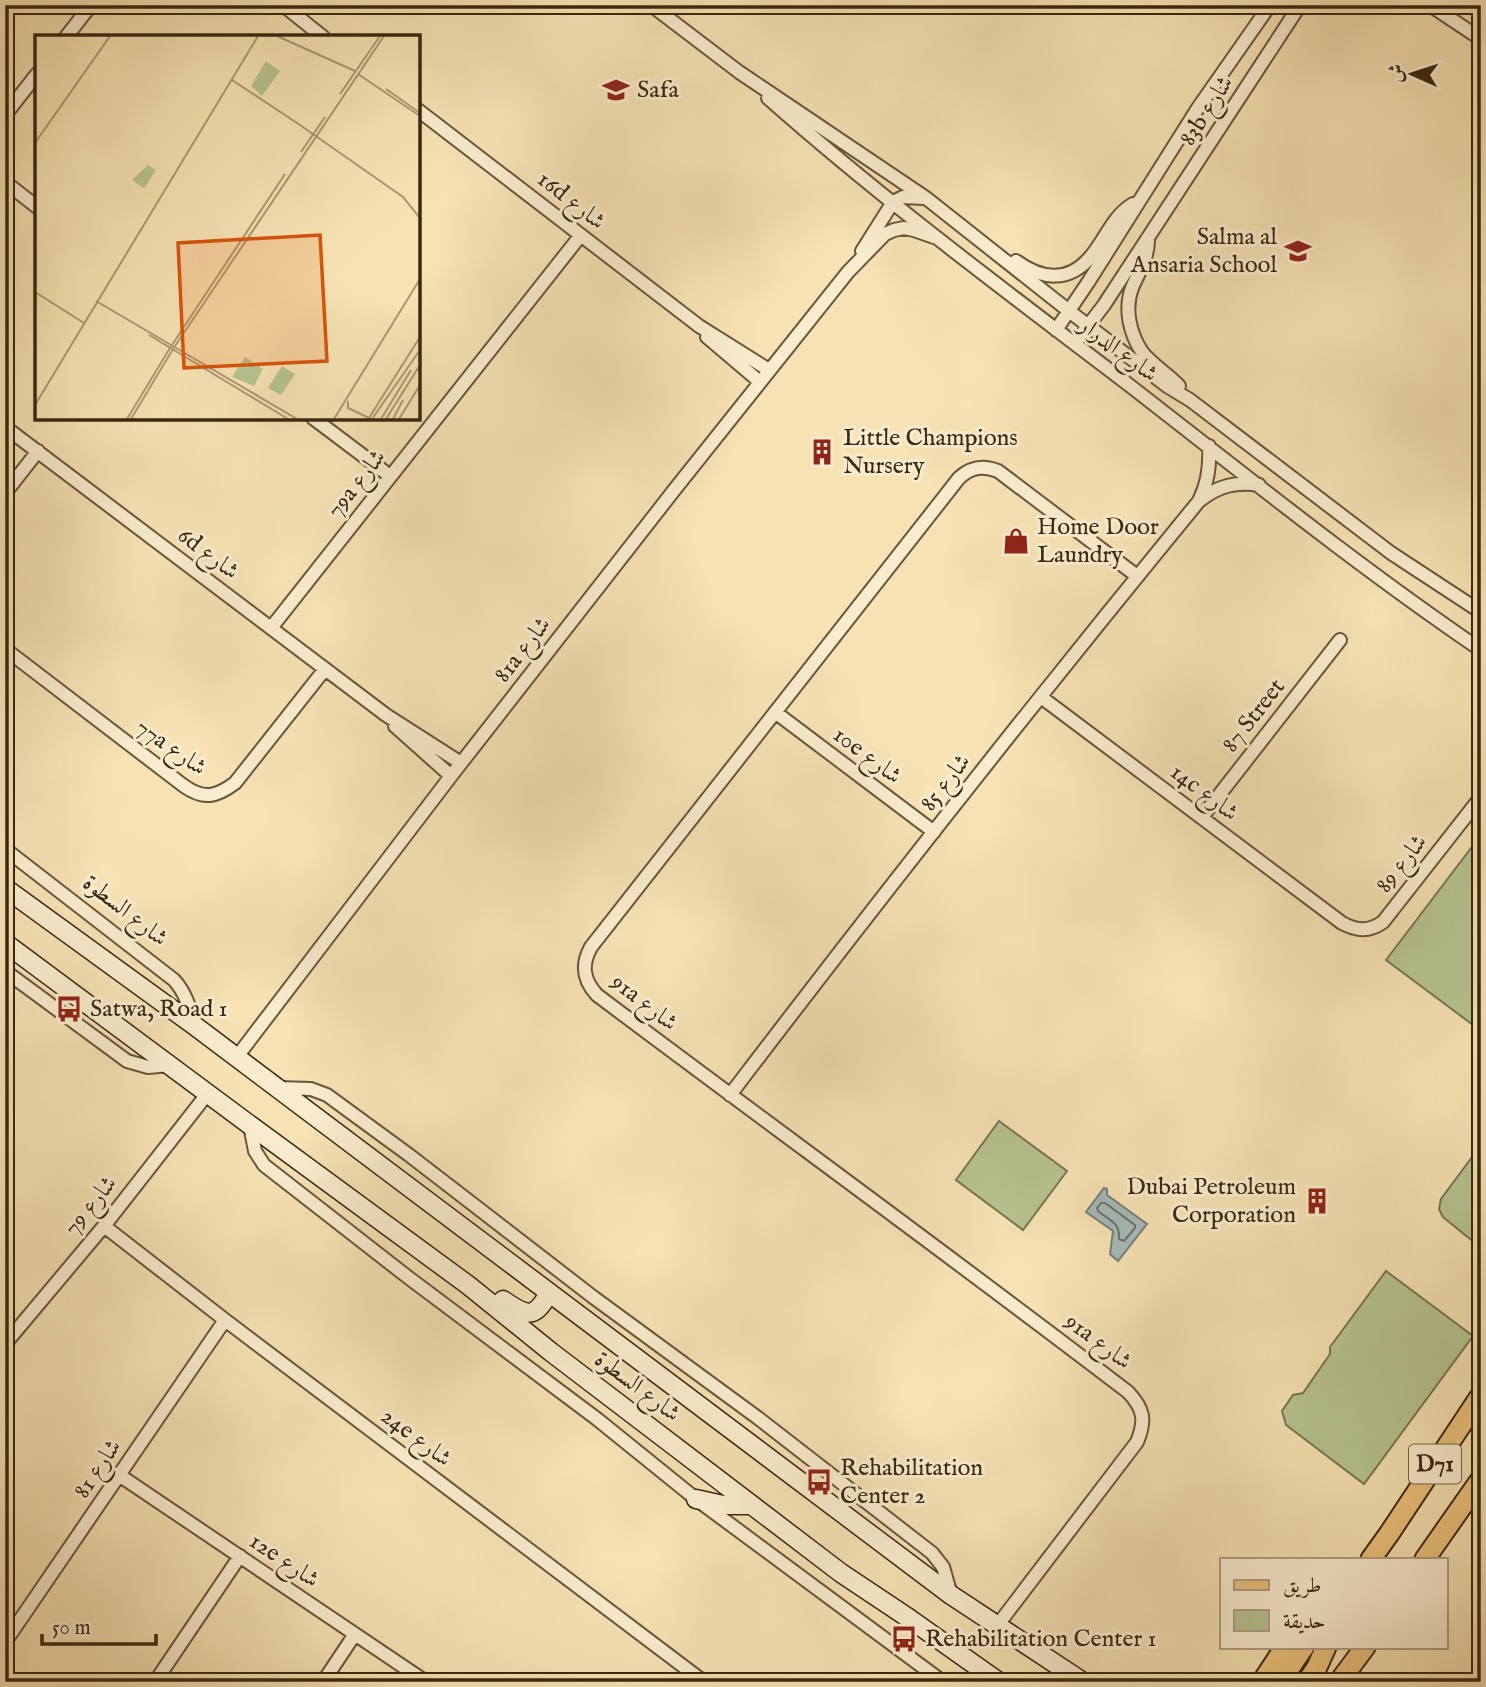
<svg xmlns="http://www.w3.org/2000/svg" width="1486" height="1687" font-family="'IM FELL English',Amiri,serif">
	<style>
		.green { fill: #b6c491; stroke: #787651; stroke-width: 2 }
		.water { fill: #a4baba; stroke: #7a8076; stroke-width: 2 }
		.lines { fill: none; stroke-linecap: round; stroke-linejoin: round }
		.shore { stroke: #6f7166; stroke-width: 2 }
		.street-casing { stroke: #69563a; stroke-width: 16 }
		.secondary-casing { stroke: #3a2811; stroke-width: 21 }
		.primary-casing { stroke: #3a2811; stroke-width: 23 }
		.street { stroke: #f9ecce; stroke-width: 12 }
		.secondary { stroke: #f9ecce; stroke-width: 18 }
		.primary { stroke: #ebc17a; stroke-width: 19 }
		.labels { text-anchor: middle; dominant-baseline: central; stroke-width: 6; stroke-linejoin: round; paint-order: stroke }
		.shield { fill: #f9ecce; stroke: #73634a; stroke-width: 2 }
		.shield-label { font-size: 23px; font-weight: bold; fill: #3a2811 }
		.poi-label { font-size: 24px; fill: #3a2811; stroke: #f9ecce; text-anchor: start }
		.street-label { font-size: 24px; fill: #3a2811; stroke: #f9ecce }
		.inset-road { fill: none; stroke: #ab9872; stroke-width: 2 }
		.view { fill: #d7540c; fill-opacity: 0.15; stroke: #d7540c; stroke-width: 3.5 }
		.inset-edge { fill: none; stroke: #3a2811; stroke-width: 3.5 }
	</style>
	<rect width="100%" height="100%" fill="#f6e2b3"/>
	<filter id="stains"><feTurbulence type="fractalNoise" baseFrequency=".00286" numOctaves="4"/><feColorMatrix values="0 0 0 0 .2 0 0 0 0 .09 0 0 0 0 .02 0 0 0 .5 -.17"/></filter>
	<radialGradient id="worn" r=".72"><stop offset=".6" stop-color="#630" stop-opacity="0"/><stop offset="1" stop-color="#630" stop-opacity=".3"/></radialGradient>
	<path class="green" d="M1481,835V1031L1386,960Z
		M999,1121L1067,1171L1023,1230L956,1180Z
		M1481,1145V1248L1443,1217L1439,1209L1441,1199Z
		M1386,1271L1473,1336L1364,1484L1286,1425L1282,1411L1293,1395L1303,1393L1330,1354V1347Z"/>
	<path class="water" d="M1104,1188L1107,1189V1195L1147,1224L1118,1261L1110,1254L1113,1231L1086,1212Z"/>
	<g class="lines">
		<path class="shore" d="M1101,1203H1105L1135,1225V1228L1124,1241L1119,1239C1120,1222 1110,1221 1098,1211L1097,1208Z"/>
		<g class="street-casing">
			<path id="street" d="M283,5L323,37
				M651,5L739,72L926,198L1069,311L1167,386L1190,400L1391,553L1481,612
				M1430,5L1481,39
				M66,37L91,5
				M768,98C883,200 1007,292 1129,385C1245,475 1359,567 1481,650
				M418,110L699,326L769,370
				M5,115L37,74
				M5,182L37,207
				M1148,241C1147,261 1139,271 1132,288C1124,309 1130,334 1142,352C1152,365 1168,374 1179,386
				M862,251L893,202L903,197L924,198
				M1016,261C1042,280 1070,283 1092,255C1106,238 1113,216 1133,204
				M1056,330L1089,281L1198,108L1270,5
				M707,337L760,382
				M1075,343L1104,305L1300,5
				M313,418L390,476
				M5,427L386,715L461,763
				M5,493L38,451
				M1199,501C1208,482 1210,466 1209,446
				M271,628L581,235
				M5,649L184,786C204,800 216,797 235,783L325,669
				M1041,697L1342,923C1357,931 1369,932 1383,922L1481,797
				M775,712L934,832
				M395,726L451,776
				M1202,817L1340,640
				M5,849L174,980C186,993 190,1009 195,1026
				M5,971L127,1061L148,1067L171,1065
				M236,1058L451,776L675,489L848,272L885,234L894,230L904,228L914,230L934,237
				M277,1088L311,1089L327,1095L409,1155L593,1297L758,1418L932,1553L943,1567L951,1595
				M730,1095C883,894 1039,696 1199,501C1218,486 1236,481 1259,485
				M250,1125L255,1151L264,1165L409,1278L597,1419L696,1499L943,1682
				M104,1226L225,1320L704,1682
				M5,1344L104,1226L208,1093
				M119,1475L426,1682
				M997,1626L1137,1442C1146,1420 1144,1409 1128,1392C953,1258 774,1128 597,995C583,980 581,965 591,947L959,478C971,467 983,465 998,471L1137,576
				M5,1642L225,1320
				M155,1682L240,1556
				M323,1682L355,1634"/>
		</g>
		<g class="secondary-casing">
			<path id="secondary" d="M5,888L195,1026L951,1595L1083,1682
				M5,943L250,1125L468,1285L551,1352L841,1573L910,1619L999,1682
				M503,1300C526,1316 534,1320 549,1293
				M696,1499L723,1505H751"/>
		</g>
		<g class="primary-casing">
			<path id="primary" d="M1371,1559L1389,1534L1481,1395
				M1425,1559L1481,1479
				M1262,1682L1285,1647
				M1280,1682L1304,1647
				M1307,1682L1317,1667L1326,1647
				M1339,1682L1365,1647"/>
		</g>
		<use href="#street" class="street"/>
		<use href="#secondary" class="secondary"/>
		<use href="#primary" class="primary"/>
	</g>
	<defs>
		<g id="school-bare" transform="scale(2.1)"><path d="M0-5L7-2L0 1L-7-2ZM-4 1L0 2.5L4 1V4Q0 6-4 4Z" fill="#8f2418" stroke="#f9ecce" stroke-width="2.5" paint-order="stroke"/></g>
		<g id="building-bare" transform="scale(2.1)"><path d="M-4-6H4V6H1V3H-1V6H-4ZM-2.5-4.3h1.7v1.8h-1.7ZM.8-4.3h1.7v1.8H.8ZM-2.5-1h1.7V.8h-1.7ZM.8-1h1.7V.8H.8Z" fill="#8f2418" stroke="#f9ecce" stroke-width="2.5" paint-order="stroke"/></g>
		<g id="shop-bare" transform="scale(2.1)"><path d="M-5-2.5h2.3a2.7 3.5 0 0 1 5.4 0H5L5.5 6h-11ZM-1.5-2.5h3a1.5 2.3 0 0 0-3 0Z" fill="#8f2418" stroke="#f9ecce" stroke-width="2.5" paint-order="stroke"/></g>
		<g id="bus-bare" transform="scale(2.1)"><path d="M-5-6H5V4H4V6H2V4H-2V6H-4V4H-5ZM-3.5-4V0h7V-4ZM-3.5 1.2v1.5H-2V1.2ZM2 1.2v1.5H3.5V1.2Z" fill="#8f2418" stroke="#f9ecce" stroke-width="2.5" paint-order="stroke"/></g>
	</defs>
	<g fill-rule="evenodd">
		<use href="#school-bare" x="616" y="90"/>
		<use href="#school-bare" x="1298" y="251"/>
		<use href="#building-bare" x="822" y="452"/>
		<use href="#shop-bare" x="1016" y="541"/>
		<use href="#bus-bare" x="69" y="1009"/>
		<use href="#building-bare" x="1317" y="1201"/>
		<use href="#bus-bare" x="819" y="1482"/>
		<use href="#bus-bare" x="904" y="1639"/>
	</g>
	<g class="labels">
		<rect class="shield" x="1409" y="1444.5" width="52" height="39" rx="5"/>
		<g class="shield-label">
			<text x="1435" y="1464">D71</text>
		</g>
		<g class="poi-label">
			<text x="637" y="90">Safa</text>
			<text x="1277" y="237" text-anchor="end">Salma al<tspan x="1277" dy="28">Ansaria School</tspan></text>
			<text x="843" y="438">Little Champions<tspan x="843" dy="28">Nursery</tspan></text>
			<text x="1037" y="527">Home Door<tspan x="1037" dy="28">Laundry</tspan></text>
			<text x="90" y="1009">Satwa, Road 1</text>
			<text x="1296" y="1187" text-anchor="end">Dubai Petroleum<tspan x="1296" dy="28">Corporation</tspan></text>
			<text x="840" y="1468">Rehabilitation<tspan x="840" dy="28">Center 2</tspan></text>
			<text x="925" y="1639">Rehabilitation Center 1</text>
		</g>
		<g class="street-label">
			<text transform="translate(1207 111) rotate(-57)">83b شارع</text>
			<text transform="translate(571 201) rotate(38)">16d شارع</text>
			<text transform="translate(1118 350) rotate(37)">شارع الدرار</text>
			<text transform="translate(357 484) rotate(-52)">79a شارع</text>
			<text transform="translate(208 554) rotate(37)">6d شارع</text>
			<text transform="translate(523 650) rotate(-52)">81a شارع</text>
			<text transform="translate(1254 716) rotate(-52)">87 Street</text>
			<text transform="translate(171 748) rotate(35)">77a شارع</text>
			<text transform="translate(867 756) rotate(37)">10e شارع</text>
			<text transform="translate(946 783) rotate(-52)">شارع 85</text>
			<text transform="translate(1204 793) rotate(37)">14c شارع</text>
			<text transform="translate(1402 864) rotate(-52)">شارع 89</text>
			<text transform="translate(125 911) rotate(38)">شارع السطوة</text>
			<text transform="translate(644 1003) rotate(38)">91a شارع</text>
			<text transform="translate(91 1206) rotate(-51)">شارع 79</text>
			<text transform="translate(1098 1342) rotate(37)">91a شارع</text>
			<text transform="translate(637 1387) rotate(37)">شارع السطوة</text>
			<text transform="translate(416 1438) rotate(37)">24e شارع</text>
			<text transform="translate(98 1469) rotate(-56)">شارع 81</text>
			<text transform="translate(284 1561) rotate(34)">12e شارع</text>
		</g>
	</g>
	<g transform="translate(35 35)">
		<rect width="385" height="385" fill="#f6e2b3"/>
		<path d="M231,26L245,36L227,61L216,51ZM113,130L121,135L109,153L97,145ZM210,322L228,334L219,351L197,342ZM247,331L260,339L246,360L233,353Z" fill="#b6c491"/>
		<path class="inset-road" d="M242,1L320,36M323,39L385,81M197,45L265,90M351,54L385,78M305,59L345,1M265,90L368,162L385,183M0,108L75,1M266,117L290,82M0,257L49,288M61,266L262,384M114,300L253,384M135,313L250,139M138,314L349,1M313,366V373L334,383L385,302M0,370L223,1M92,384L135,313M96,384L138,314M299,384L385,244M337,384L385,315M346,384L376,335M351,384L385,330M358,384L368,365M364,384L385,350"/>
		<path class="view" d="M285,200L292,326L149,333L143,208Z"/>
		<rect width="385" height="385" class="inset-edge"/>
	</g>
	<rect width="1486" height="1687" fill="none" stroke="#f6e2b3" stroke-width="28"/>
	<rect x="7" y="7" width="1472" height="1673" fill="none" stroke="#3a2811" stroke-width="3.5"/>
	<rect x="14" y="14" width="1458" height="1659" fill="none" stroke="#3a2811" stroke-width="2"/>
	<rect x="1220" y="1558" width="228" height="91" fill="#f9ecce" stroke="#ad9e82" stroke-width="2"/>
	<rect x="1234" y="1580" width="35" height="10" fill="#ebc17a" stroke="#ad9e82" stroke-width="2"/>
	<text x="1283" y="1592" font-size="21" fill="#3a2811">طريق</text>
	<rect x="1234" y="1610" width="35" height="21" fill="#b6c491" stroke="#ad9e82" stroke-width="2"/>
	<text x="1283" y="1628" font-size="21" fill="#3a2811">حديقة</text>
	<g transform="translate(1412 74) rotate(273)" stroke="#f9ecce" stroke-width="5" paint-order="stroke">
	<path d="M0-5L12 26L0 18L-12 26Z" fill="#3a2811"/>
	<text y="-10" font-size="19" font-weight="bold" text-anchor="middle" fill="#3a2811">ش</text>
	</g>
	<path d="M42 1634v10h114v-10" fill="none" stroke="#3a2811" stroke-width="3.5"/>
	<text x="52" y="1634" font-size="21" fill="#3a2811" stroke="#f9ecce" stroke-width="5" paint-order="stroke">50 m</text>
	<rect width="100%" height="100%" filter="url(#stains)"/>
	<rect width="100%" height="100%" fill="url(#worn)"/>
</svg>
